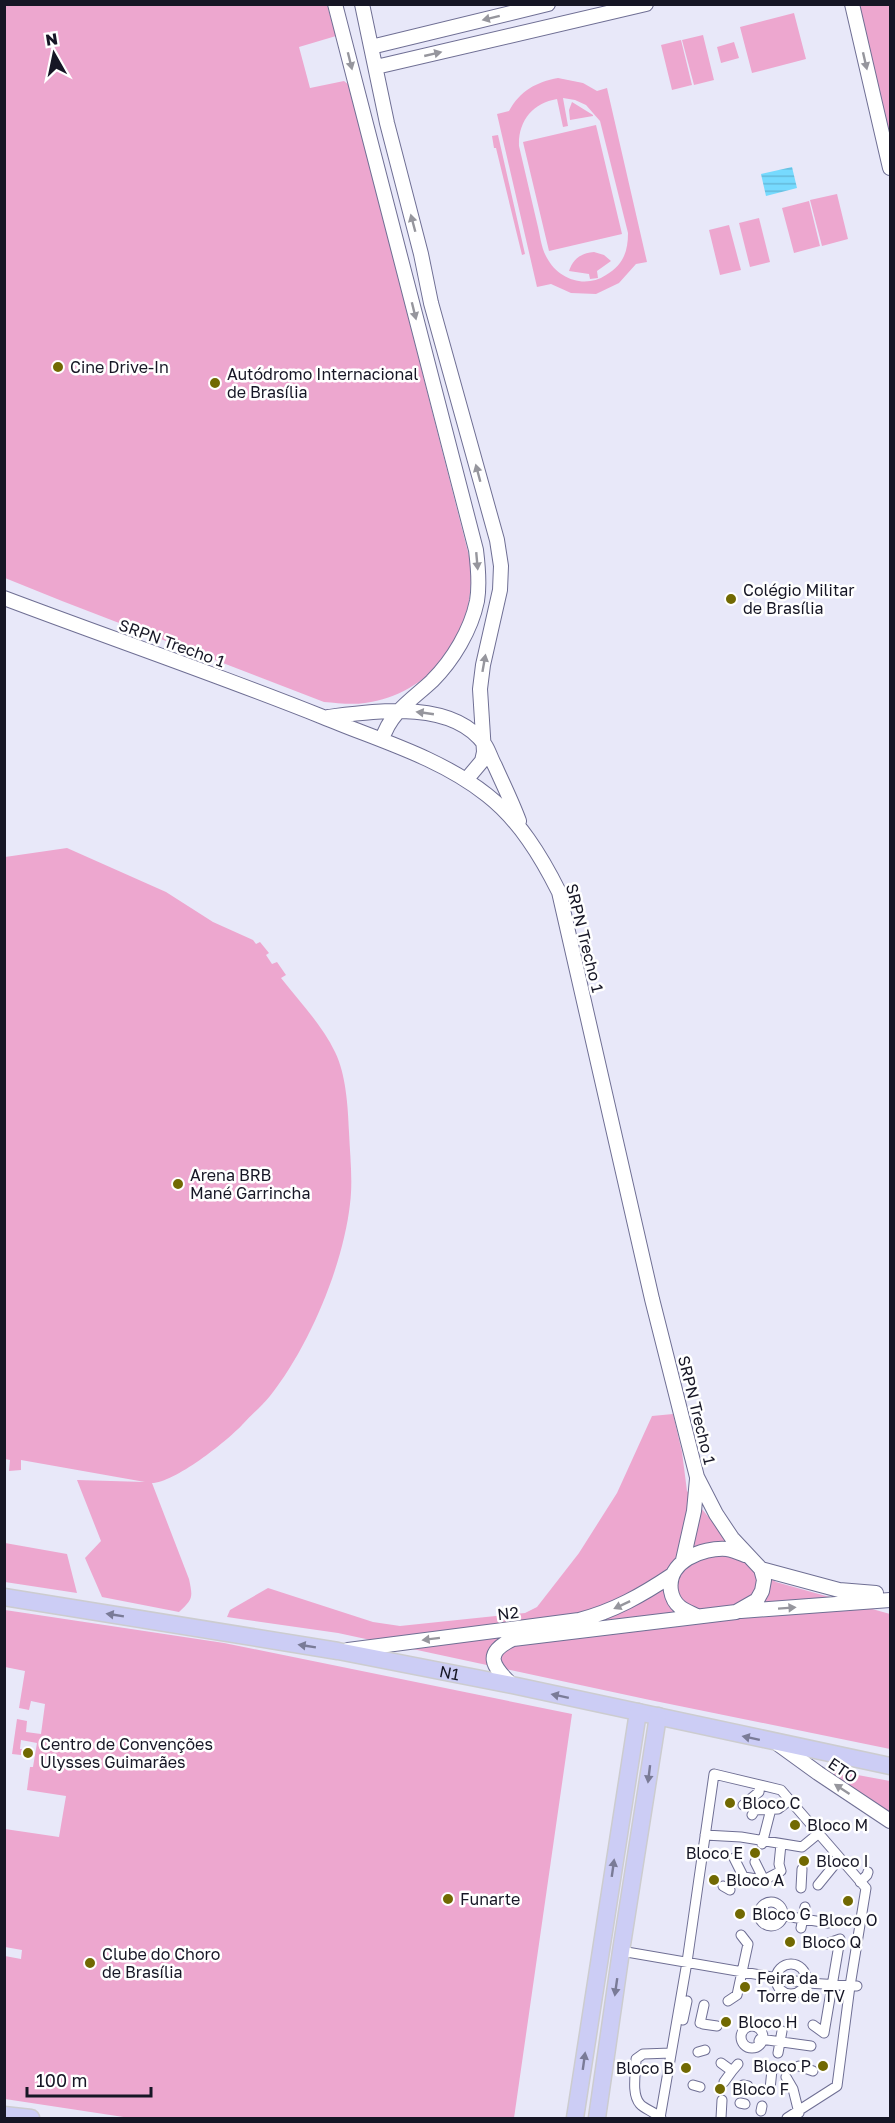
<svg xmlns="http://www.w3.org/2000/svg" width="895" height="2123" font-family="'Golos Text',sans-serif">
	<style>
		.green { fill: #eda7cf; fill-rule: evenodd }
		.water { fill: url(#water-rules) }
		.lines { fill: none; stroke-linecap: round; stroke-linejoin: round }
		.street-casing { stroke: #6f6f94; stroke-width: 11 }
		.secondary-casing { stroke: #6f6f94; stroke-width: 16 }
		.highway-casing { stroke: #cccccf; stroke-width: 19 }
		.street { stroke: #fff; stroke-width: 9 }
		.secondary { stroke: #fff; stroke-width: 14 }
		.highway { stroke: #cccdf5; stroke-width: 16 }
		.oneway { fill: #96969d }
		.oneway2 { fill: #7a7b97 }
		.poi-dot { fill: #716902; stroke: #fff; stroke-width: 2 }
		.labels { text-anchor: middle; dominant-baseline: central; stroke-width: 5; stroke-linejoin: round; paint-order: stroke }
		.poi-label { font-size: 16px; fill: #161625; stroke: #fff; text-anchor: start }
		.street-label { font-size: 16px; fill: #161625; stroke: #fff }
	</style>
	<defs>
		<pattern id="water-rules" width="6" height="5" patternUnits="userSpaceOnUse" patternTransform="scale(1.5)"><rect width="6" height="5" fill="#76dafe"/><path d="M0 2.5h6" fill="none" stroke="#65bada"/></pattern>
	</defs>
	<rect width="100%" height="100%" fill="#e8e8f9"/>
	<path class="green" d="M4,5H327L336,36L299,47L310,88L344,81L349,85L470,560C478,628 437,693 365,703C352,705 337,703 324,702L62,601L5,578Z
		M859,5H890V139Z
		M794,13L806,59L752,73L740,27Z
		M703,35L714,80L694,85L682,40Z
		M681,40L692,85L672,90L661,45Z
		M734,42L739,58L721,63L717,47Z
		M558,78L583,83L597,91L607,88L647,262L636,264L619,283L596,294L571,293L551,284L537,287L497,114L509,111C520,91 536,82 558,78ZM563,98L575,100L586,105L600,121L628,233C628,252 623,265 606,275C585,289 558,279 547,258C541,248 540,234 537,223C531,197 525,172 519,146C518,121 533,103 557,99L563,127L568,126Z
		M572,102L593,115V116L570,120L569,110Z
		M596,125L622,234L549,251L523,142Z
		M498,135L525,254L522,255L496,148H494L492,136Z
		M837,194L848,239L822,246L810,200Z
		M809,201L820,246L794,253L782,208Z
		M759,218L770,262L750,267L739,223Z
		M729,225L741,270L720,275L709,230Z
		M594,252L604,255L611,261L597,271L598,278L590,279L589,274L569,271C573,259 581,253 594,252Z
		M67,848L166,892L213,922L253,940L256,944L260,942L269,953L266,955L272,964L277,962L286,975L281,978C300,1002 322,1025 335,1052C346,1074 348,1107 349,1132C350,1156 353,1181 350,1204C343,1266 309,1347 270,1396C262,1406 251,1415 242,1425C226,1442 174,1483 152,1483L189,1579C193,1598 193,1599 179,1612L102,1597L85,1558L101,1541L77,1480L145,1482L21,1460V1470L9,1471L10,1460L5,1459V857Z
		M673,1414L682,1452L687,1491L735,1549L776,1582L890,1614V1749L650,1700L338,1633L227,1617L230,1610L268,1588L373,1622L400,1626L525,1613L537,1607L579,1553L617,1493L652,1416Z
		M5,1543L67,1554L77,1593L5,1582Z
		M5,1610L224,1643L572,1714L514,2118H130L5,2099V1956L21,1959L22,1950L5,1947V1829L59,1837L66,1796L27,1790L30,1767H33L37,1743L21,1740L20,1749H22L21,1755L12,1754L17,1719L27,1721L26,1732L41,1734L45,1704L31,1701L29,1710L19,1708L25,1671L5,1667Z
		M820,1768L890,1781V1814Z"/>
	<path class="water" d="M792,167L797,188L766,196L761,174Z"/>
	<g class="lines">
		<g class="street-casing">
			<path id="street" d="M743,1805L759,1792L760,1785
				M752,1815L755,1810L778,1809L790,1800
				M705,1835L741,1837L802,1847L819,1833
				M762,1844L771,1809
				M734,1858L745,1880
				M755,1862L765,1882
				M744,1877L764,1880L781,1871L779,1864L781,1844
				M860,1882L867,1875L868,1872
				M818,1885L840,1858
				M723,1886L730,1890
				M801,1888L802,1869
				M759 1914a12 12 0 1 1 24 0a12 12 0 1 1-24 0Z
				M779,1915L828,1923
				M801,1928L805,1907
				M621,1951L807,1983L857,1986
				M776 1979a15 15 0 1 1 30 0a15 15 0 1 1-30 0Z
				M728,2001L737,1995L748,1944L741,1935
				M683,2020L687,2001
				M700,2023L704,2005
				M703,2024L717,2026
				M813,2025L824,2033L840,1939L826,1944
				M741 2037a11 11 0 1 1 22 0a11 11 0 1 1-22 0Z
				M759,2041L760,2039L811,2046
				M698,2052L705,2050
				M778,2053L782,2031
				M721,2063L732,2071L738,2064
				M799,2066L813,2071
				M786,2077L793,2089L799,2113
				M724,2082L732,2071
				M693,2085L700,2087
				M743,2085L748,2086
				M770,2089L772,2070
				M740,2103L745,2104
				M761,2111L762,2106
				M660,2118L687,1962L714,1774L781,1790L866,1888L850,1986L837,2086L787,2118
				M661,2118C655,2112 644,2109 640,2104C631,2094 636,2072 636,2059L643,2054L671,2053
				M721,2118L722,2100"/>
		</g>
		<g class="secondary-casing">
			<path id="secondary" d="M335,4L476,550C478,566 480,584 477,601C471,630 453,660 432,681C413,699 390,712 382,740
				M362,4L387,123L421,254L431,303L497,540L501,566L500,590L483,665L480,689L484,752L482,761L466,780
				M852,4L890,168
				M371,47L548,4
				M376,67L646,4
				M4,598C110,638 218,675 323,717C378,740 439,757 487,795C519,820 541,856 559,892L652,1299L697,1477L716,1514L732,1538L761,1569L764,1580L762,1591L757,1600L736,1612L513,1639C483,1653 492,1666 512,1685
				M328,717C375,711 453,699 485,745C489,751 491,759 495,766C503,784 512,802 519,821
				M683,1560L694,1511L697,1479
				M761,1569L839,1590L876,1593
				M741,1611L890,1600
				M697,1616C691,1613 685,1611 680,1607C675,1603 672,1597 671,1591C666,1562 702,1547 727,1549C733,1550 740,1553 745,1555
				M348,1650L579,1620C614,1611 642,1595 672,1575
				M778,1744L818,1773L890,1821"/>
		</g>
		<g class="highway-casing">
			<g id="highway">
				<path id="s1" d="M4,1597L338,1651L512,1685L890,1766"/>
				<path d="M4,2115L31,2118"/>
				<path d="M575,2118L638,1712"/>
				<path d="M597,2118L621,1951L658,1716"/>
			</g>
		</g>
		<use href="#street" class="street"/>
		<use href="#secondary" class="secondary"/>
		<use href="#highway" class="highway"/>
	</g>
	<defs><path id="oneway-solid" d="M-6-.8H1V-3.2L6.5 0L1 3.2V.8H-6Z" transform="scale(1.5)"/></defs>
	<g class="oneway">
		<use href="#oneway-solid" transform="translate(491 18) rotate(166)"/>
		<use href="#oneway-solid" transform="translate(433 54) rotate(-13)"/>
		<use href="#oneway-solid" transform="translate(350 61) rotate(76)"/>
		<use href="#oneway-solid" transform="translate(865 61) rotate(77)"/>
		<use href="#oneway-solid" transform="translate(413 223) rotate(-105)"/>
		<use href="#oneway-solid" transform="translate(414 311) rotate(76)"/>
		<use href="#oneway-solid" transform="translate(478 473) rotate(-105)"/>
		<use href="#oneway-solid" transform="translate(477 561) rotate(85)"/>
		<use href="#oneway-solid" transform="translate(484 663) rotate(-80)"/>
		<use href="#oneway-solid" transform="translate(425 713) rotate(-172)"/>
		<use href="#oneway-solid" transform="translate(622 1605) rotate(155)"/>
		<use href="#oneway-solid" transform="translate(787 1608) rotate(-4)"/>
		<use href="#oneway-solid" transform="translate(431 1639) rotate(173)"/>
		<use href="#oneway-solid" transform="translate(842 1789) rotate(-147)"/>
	</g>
	<g class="oneway2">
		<use href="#oneway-solid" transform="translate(115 1615) rotate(-171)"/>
		<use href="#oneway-solid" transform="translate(307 1646) rotate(-171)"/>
		<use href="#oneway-solid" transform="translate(560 1696) rotate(-168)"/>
		<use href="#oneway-solid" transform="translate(751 1738) rotate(-168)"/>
		<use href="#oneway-solid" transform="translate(649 1774) rotate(97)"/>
		<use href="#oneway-solid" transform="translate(613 1868) rotate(-82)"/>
		<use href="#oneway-solid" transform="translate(616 1987) rotate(98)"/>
		<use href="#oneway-solid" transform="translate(584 2061) rotate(-82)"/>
	</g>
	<g class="poi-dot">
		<circle cx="58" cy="367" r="6"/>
		<circle cx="215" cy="383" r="6"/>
		<circle cx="731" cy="599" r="6"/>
		<circle cx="178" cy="1184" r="6"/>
		<circle cx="28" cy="1753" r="6"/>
		<circle cx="730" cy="1803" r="6"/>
		<circle cx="795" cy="1825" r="6"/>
		<circle cx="755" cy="1853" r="6"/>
		<circle cx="804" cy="1861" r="6"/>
		<circle cx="714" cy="1880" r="6"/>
		<circle cx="448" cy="1899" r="6"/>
		<circle cx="848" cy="1901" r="6"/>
		<circle cx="740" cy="1914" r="6"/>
		<circle cx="790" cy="1942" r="6"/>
		<circle cx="90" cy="1963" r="6"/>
		<circle cx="745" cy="1987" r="6"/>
		<circle cx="726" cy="2022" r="6"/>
		<circle cx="823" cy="2066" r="6"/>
		<circle cx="686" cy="2068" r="6"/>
		<circle cx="720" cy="2089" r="6"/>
	</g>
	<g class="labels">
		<g class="poi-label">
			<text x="70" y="367">Cine Drive-In</text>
			<text x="227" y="374">Autódromo Internacional<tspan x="227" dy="18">de Brasília</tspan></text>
			<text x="743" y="590">Colégio Militar<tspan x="743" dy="18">de Brasília</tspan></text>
			<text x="190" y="1175">Arena BRB<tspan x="190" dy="18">Mané Garrincha</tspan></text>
			<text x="40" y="1744">Centro de Convenções<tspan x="40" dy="18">Ulysses Guimarães</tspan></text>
			<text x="742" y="1803">Bloco C</text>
			<text x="807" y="1825">Bloco M</text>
			<text x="743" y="1853" text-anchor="end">Bloco E</text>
			<text x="816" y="1861">Bloco I</text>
			<text x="726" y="1880">Bloco A</text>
			<text x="460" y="1899">Funarte</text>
			<text x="752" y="1914">Bloco G</text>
			<text x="848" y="1920" text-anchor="middle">Bloco O</text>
			<text x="802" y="1942">Bloco Q</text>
			<text x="102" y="1954">Clube do Choro<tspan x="102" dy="18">de Brasília</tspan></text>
			<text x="757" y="1978">Feira da<tspan x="757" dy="18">Torre de TV</tspan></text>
			<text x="738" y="2022">Bloco H</text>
			<text x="811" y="2066" text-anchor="end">Bloco P</text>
			<text x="674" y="2068" text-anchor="end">Bloco B</text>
			<text x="732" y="2089">Bloco F</text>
		</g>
		<g class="street-label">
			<text transform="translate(172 643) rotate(20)">SRPN Trecho 1</text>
			<text transform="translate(585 938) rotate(76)">SRPN Trecho 1</text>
			<text transform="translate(697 1410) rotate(76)">SRPN Trecho 1</text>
			<text transform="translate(508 1613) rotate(-7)">N2</text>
			<text stroke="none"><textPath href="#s1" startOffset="452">N1</textPath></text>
			<text transform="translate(843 1770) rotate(34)">ETO</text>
		</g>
	</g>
	<rect width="895" height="2123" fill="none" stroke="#161625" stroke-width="12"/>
	<g transform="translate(54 54) rotate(351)" stroke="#ffffff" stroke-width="4.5" paint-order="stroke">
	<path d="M0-4.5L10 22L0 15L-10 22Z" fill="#161625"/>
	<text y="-9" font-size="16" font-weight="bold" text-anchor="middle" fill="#161625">N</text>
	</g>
	<path d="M27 2087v9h124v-9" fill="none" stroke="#161625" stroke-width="3"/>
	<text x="36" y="2087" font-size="18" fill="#161625" stroke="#ffffff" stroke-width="4.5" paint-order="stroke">100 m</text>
</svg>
